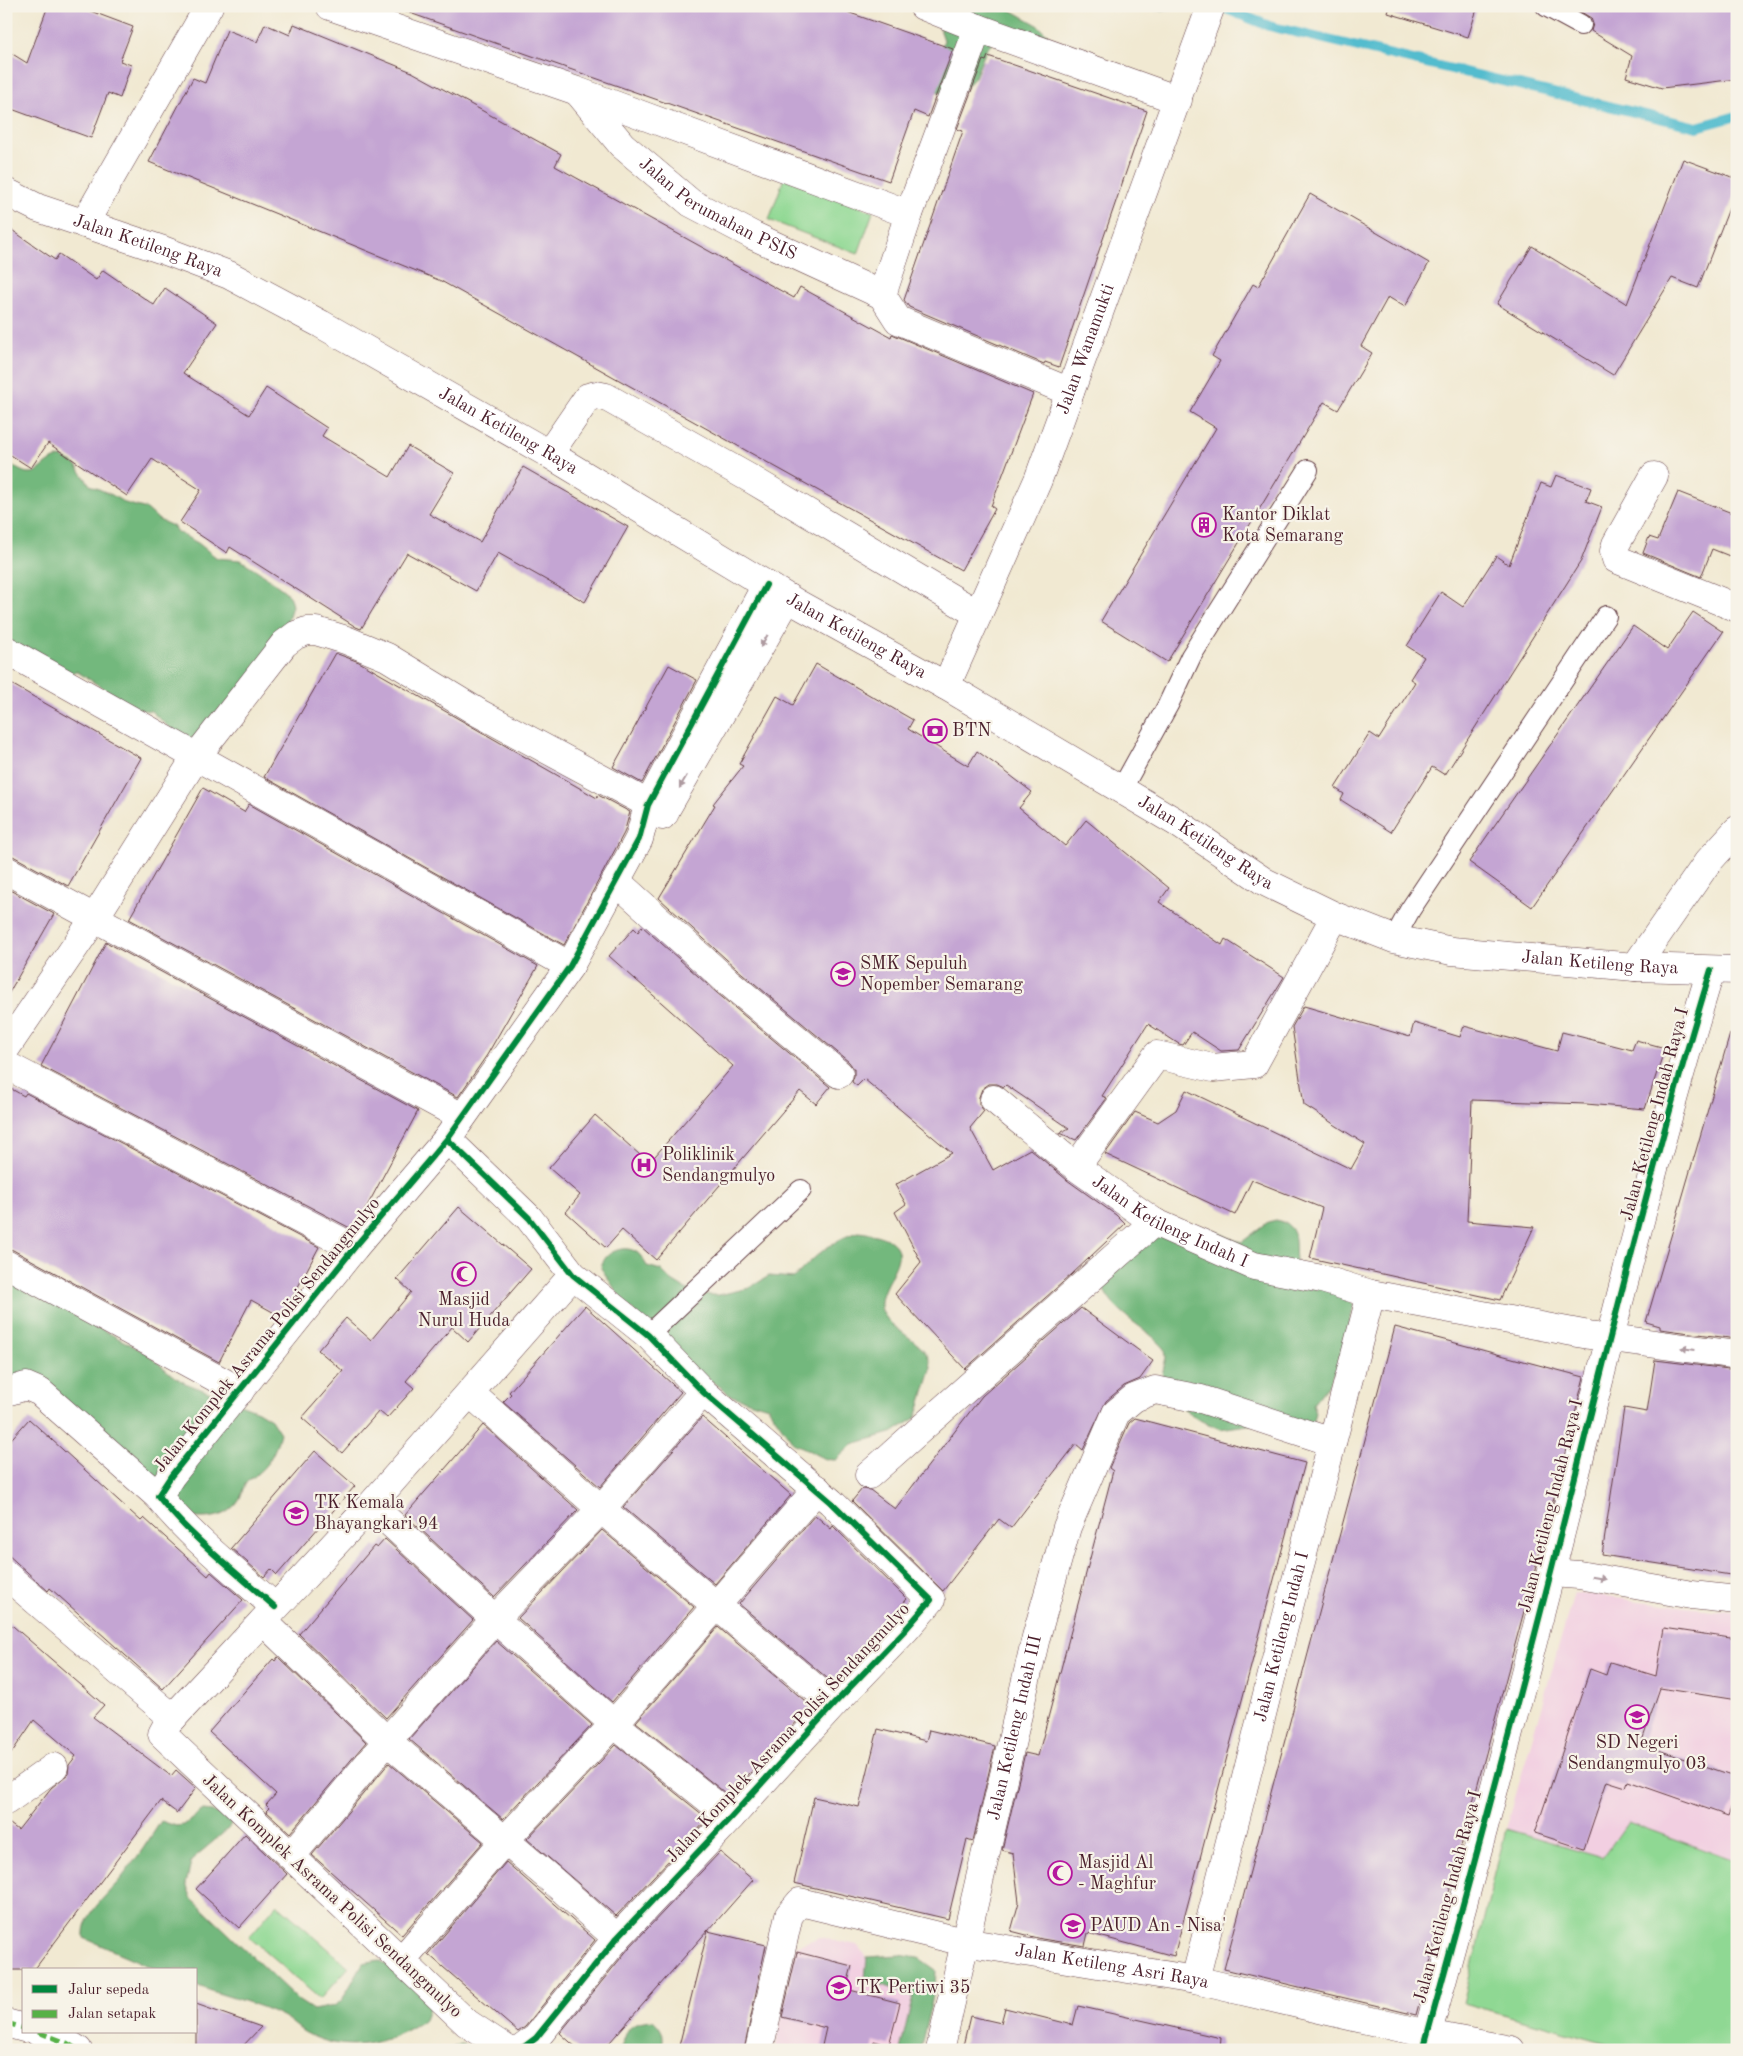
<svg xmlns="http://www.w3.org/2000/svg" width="1743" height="2056" font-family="'Old Standard TT',serif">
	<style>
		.built { fill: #f2cfe1 }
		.green { fill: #8fd893; stroke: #6c7c5f }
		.forest { fill: #73b87d; stroke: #5e6c54 }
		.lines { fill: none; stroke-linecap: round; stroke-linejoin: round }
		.stream { stroke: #52bcce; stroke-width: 10 }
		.building { fill: #c4a5d3 }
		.lane-casing { stroke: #633d44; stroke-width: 22 }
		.street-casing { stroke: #633d44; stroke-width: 29 }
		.secondary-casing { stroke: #633d44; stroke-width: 29 }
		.lane { stroke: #fff; stroke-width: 20 }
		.street { stroke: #fff; stroke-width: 28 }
		.secondary { stroke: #fff; stroke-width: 28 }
		.quiet { stroke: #57b146; stroke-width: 5; stroke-dasharray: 10 5; stroke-linecap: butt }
		.cycleway-casing { stroke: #f7f3e8; stroke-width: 9 }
		.cycleway { stroke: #00873e; stroke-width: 6 }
		.oneway { fill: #ae9aa0 }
		.labels { text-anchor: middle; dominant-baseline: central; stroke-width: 4.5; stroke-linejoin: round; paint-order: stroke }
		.street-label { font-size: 18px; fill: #4a1f2b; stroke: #f7f3e8 }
		.poi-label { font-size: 18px; fill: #4a1f2b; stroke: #f7f3e8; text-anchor: start }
	</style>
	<rect width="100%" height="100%" fill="#f7f3e8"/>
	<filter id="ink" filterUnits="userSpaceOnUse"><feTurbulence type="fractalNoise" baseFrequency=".02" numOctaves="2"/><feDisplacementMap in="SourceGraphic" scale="10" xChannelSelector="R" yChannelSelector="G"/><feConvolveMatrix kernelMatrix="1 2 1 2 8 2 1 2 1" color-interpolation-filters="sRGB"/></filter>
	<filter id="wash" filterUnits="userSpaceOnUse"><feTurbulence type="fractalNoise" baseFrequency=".0096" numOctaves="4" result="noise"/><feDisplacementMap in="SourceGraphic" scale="20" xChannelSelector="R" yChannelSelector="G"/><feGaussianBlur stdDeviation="1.12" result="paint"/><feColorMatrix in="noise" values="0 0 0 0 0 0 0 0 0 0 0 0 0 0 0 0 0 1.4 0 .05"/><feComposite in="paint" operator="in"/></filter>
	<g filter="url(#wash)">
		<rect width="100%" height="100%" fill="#f1e9d2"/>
		<path class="built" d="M1574,1593L1737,1613V1862L1628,1822L1603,1857L1506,1829Z
			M820,1937L857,1945L867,1957L865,1979L913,1996L900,2050H775L796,1946Z"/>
		<path class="green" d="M784,178L873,212L858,254L769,220Z
			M1628,1822L1737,1862V2050H1631L1463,2003L1506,1829L1603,1857Z
			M277,1904L349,1967L320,1999L249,1937Z"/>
		<path class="forest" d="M909,6H978L993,11L1009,9L1036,24L1047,34L1052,49L997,37L987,48L975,77L966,88L952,96L936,91L939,55L944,40L938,23Z
			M1136,6H1182L1163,11Z
			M61,457L75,464L90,485L112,495L125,503L147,509L159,520L173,526L177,532L198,543L217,558L241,560L261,573L286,592L290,598L292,606L285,629L221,732L184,741L151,711L136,709L76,671L68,674L6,659V465C15,465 21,473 29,473C41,474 46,459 61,457Z
			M1276,1220C1303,1226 1292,1246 1297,1265L1342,1284L1354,1306L1340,1363L1328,1385L1313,1404L1316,1412L1312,1429L1254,1424L1220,1429L1197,1419L1172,1399L1161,1380L1166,1357L1165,1349C1146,1326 1116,1317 1103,1288L1115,1269L1136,1246L1188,1224L1211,1229L1234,1240L1242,1242L1268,1222Z
			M859,1232C940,1242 868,1284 883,1313C894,1334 932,1343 931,1370L916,1418L894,1432L853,1444L836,1460C819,1461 810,1448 794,1444L768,1407L729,1395L724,1389L689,1368L622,1300L601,1268C603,1252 625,1243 638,1253C642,1257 644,1261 647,1266L661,1270L672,1281L685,1289L710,1295H719L749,1288L769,1276L794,1278C812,1259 832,1239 859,1232Z
			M6,1283L19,1285L148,1354L172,1375L185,1383L258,1411L271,1419L280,1433C276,1449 271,1462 258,1473C255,1477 249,1479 246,1483C243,1487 242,1493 240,1498C227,1520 205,1520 182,1516L50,1407L6,1392Z
			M203,1810L212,1811L232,1822L228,1829L196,1856L191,1863L186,1884L192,1899L299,2001L313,2010L334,2006L342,2000L363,1963L379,1960L402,1974L430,2005L425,2019C387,2045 346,2055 304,2032C296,2027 290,2020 282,2016C255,2002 224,1997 196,1985V1970H158L84,1938C82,1914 109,1894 123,1876C137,1858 149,1840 161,1821L176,1826L184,1825Z
			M899,1955L919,1958L936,1970L935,1987L920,2050H900L913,1996L865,1979L867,1957Z
			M653,2020C663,2029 666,2038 660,2050H620C629,2028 626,2022 653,2020Z
			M461,2044L479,2050H448Z"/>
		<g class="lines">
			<path class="stream" d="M1219,6L1269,26L1697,127L1737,116"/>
		</g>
		<g id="blocks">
			<path class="building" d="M48,6H77L133,27L120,61L131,65L120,98L108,93L91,138L6,107V50L27,63Z
				M405,6H830L953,49L928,117L914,111L889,181L404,11Z
				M1390,6H1478L1468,37L1388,13Z
				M1571,6H1737V79L1662,88L1626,77L1632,56L1591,31L1593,24L1591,18Z
				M265,24L290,35L294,24L412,72L561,154L555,166L794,298L800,287L891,337L892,334L1033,394L991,506L995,509L961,570L441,281L149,162L193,78L205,83L227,30L257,42Z
				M988,56L1147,111L1059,367L1045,362L1044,364L909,307L904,300L963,131L957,129L983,60L986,61Z
				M1683,159L1737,179V188L1698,288L1672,278L1613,375L1497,304L1532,246L1627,304Z
				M1310,194L1429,263L1405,307L1388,297L1361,346L1372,353L1338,410L1324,402L1167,662L1101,621L1216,428L1190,412L1220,361L1212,356L1253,284L1258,287Z
				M6,226L55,260L59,254L96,280L103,270L154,305L165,288L217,323L183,373L249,415L266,388L327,428L322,436L390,477L408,446L454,473L429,514L480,542L523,467L628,527L585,602L498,553L476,591L407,553L361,629L356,627L230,547L227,553L180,522L201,490L152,459L127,496L48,443L31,468L6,452Z
				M1556,475L1591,488L1586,501L1602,507L1581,561L1445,775L1432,767L1391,832L1341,800L1344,794L1335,788L1370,733L1379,739L1415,682L1410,679L1424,657L1407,646L1441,592L1463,607L1496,556L1509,565L1541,483L1551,487Z
				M1678,492L1737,515V559L1712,549L1701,577L1643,553L1649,537L1658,540Z
				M1693,612L1723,632L1532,907L1469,862L1633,626L1667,650Z
				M335,653L359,662L597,798L598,795L630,812L624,833L564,945L264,777Z
				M816,664L913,720L908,729L968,766L977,751L1006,772L1032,792L1019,808L1065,846L1086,820L1169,888L1159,902L1222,945L1225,939L1284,977L1239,1050L1221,1051L1192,1032L1183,1045L1179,1044L1148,1024L1102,1096L1107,1098L1076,1140L1060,1133L1069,1128L1006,1085L1004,1087L997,1084H989L982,1089L979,1097V1104L984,1111L970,1128L993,1170L1030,1149L1067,1180L1116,1215L1125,1224L1071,1275L965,1369L895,1294L921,1262L895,1212L906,1204L895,1185L952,1153L864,1079L857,1086L852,1082L854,1076V1069L849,1062L737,969L659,898L715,805L713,804L743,766L739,764L777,696L793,705Z
				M669,665L697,680L642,783L613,767Z
				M6,681L141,758L68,886L13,856L6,854Z
				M203,788L244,812L249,804L538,966L487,1055L458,1097L129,919Z
				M6,888L54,914L6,998Z
				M642,926L717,993L830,1087L816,1104L800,1091L656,1260L622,1230L606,1248L566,1212L580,1195L549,1168L595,1115L649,1163L733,1066L609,956L634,928L638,932Z
				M106,942L418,1111L364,1212L350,1228L41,1066Z
				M1304,1006L1410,1037L1414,1023L1460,1037L1464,1026L1557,1051L1562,1032L1632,1050L1636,1040L1665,1048L1645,1109L1586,1104L1472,1100L1467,1221L1534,1227L1500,1300L1310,1258L1322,1208L1252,1180L1235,1215L1105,1154L1135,1112L1158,1122L1176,1110L1186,1090L1351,1169L1365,1144L1304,1105L1292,1027Z
				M1730,1034L1737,1035V1339L1660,1329V1326L1646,1322Z
				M6,1086L24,1096L26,1093L319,1247L289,1304L280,1316L251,1300L219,1362L13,1250L6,1248Z
				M459,1207L531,1269L468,1342L452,1327L406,1381L414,1388L387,1418L379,1411L342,1453L302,1418L343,1371L318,1350L346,1318L371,1340L411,1292L397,1279Z
				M585,1306L681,1392L600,1487L503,1402L511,1394L509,1392Z
				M1081,1308L1153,1361L1140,1379L1124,1386L1106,1401L1083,1450L1076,1444L1011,1528L999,1519L943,1591L852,1501L862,1489L870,1490L895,1509L982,1396Z
				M1395,1327L1584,1377L1547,1525L1416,2015L1224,1969Z
				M1655,1360L1737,1370V1576L1602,1555L1624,1408L1647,1412Z
				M702,1417L791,1495L715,1584L623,1507Z
				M1135,1418L1305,1463L1174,1956L1088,1933L1085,1946L1042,1939L1011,1931L1019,1902L1013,1853L1002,1850L1025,1753L1038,1756L1113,1471L1109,1468L1129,1423Z
				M29,1419L141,1521L144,1518L208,1576L211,1572L243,1600L163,1689L50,1588L48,1591L6,1553V1445Z
				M483,1425L578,1510L494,1597L405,1515Z
				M315,1451L355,1486L277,1575L271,1569L264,1577L231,1548Z
				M815,1515L831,1529L833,1526L907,1599L833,1683L739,1604Z
				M602,1530L694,1607L612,1702L518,1618Z
				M385,1539L473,1620L386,1718L299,1634L374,1546L377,1548Z
				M6,1620L104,1705L93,1717L171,1776L176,1770L196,1788L177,1813L161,1801L34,1970H6V1821L18,1830L51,1788L68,1774L69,1765L76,1756L34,1720L6,1761Z
				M718,1627L811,1706L729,1796L636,1722Z
				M1664,1628L1737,1639V1700L1660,1688L1641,1744L1737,1777V1792L1728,1816L1628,1781L1626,1787L1607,1781L1584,1849L1535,1833L1590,1669L1606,1675L1610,1662L1656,1676Z
				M496,1641L592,1725L503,1819L409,1739Z
				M278,1657L366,1742L290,1833L266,1811L269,1808L266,1805L276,1794L209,1732L273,1659L275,1661Z
				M878,1729L926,1741L929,1730L995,1746L973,1841L967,1839L948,1919L794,1883L814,1797L859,1807Z
				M616,1745L708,1819L616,1916L527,1839Z
				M389,1763L483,1842L402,1935L312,1855Z
				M245,1834L287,1874L239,1928L196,1889Z
				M720,1852L753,1880L708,1931L766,1945L744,2050H678L708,1930L603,2050H579L560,2033L629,1948Z
				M506,1862L595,1940L525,2027L518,2032L428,1954Z
				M797,1952L852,1966L846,1989L900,2003L889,2045L874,2041L872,2050H821L826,2028L782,2017Z
				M196,2004L261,2027L239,2050H196Z
				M1078,2006L1221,2038L1220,2050H962L970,2016L1001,2023L1005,2008L1073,2025Z"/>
		</g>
	</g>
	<g filter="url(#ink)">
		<use href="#blocks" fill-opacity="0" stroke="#633d44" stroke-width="1"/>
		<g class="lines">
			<g class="lane-casing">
				<path id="lane" d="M1546,6L1581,25
					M1121,790L1168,705L1191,656L1308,470
					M1394,939L1410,910L1606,616
					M648,1335L801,1190"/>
			</g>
			<g class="street-casing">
				<g id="street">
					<path d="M330,6L577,91L909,214"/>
					<path d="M923,6L978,28L1178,100"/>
					<path id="s1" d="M578,92L622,145L691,203L754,236L882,295L898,320L1070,392"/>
					<path d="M84,224L209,6"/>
					<path d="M882,295L909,214L978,28"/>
					<path d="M549,454L588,397L596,395L606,397L751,479L978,614"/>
					<path d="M1654,476L1616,544L1614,551L1616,559L1737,608"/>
					<path d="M6,650L570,966"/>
					<path id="s2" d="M946,686L1038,480L1211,6"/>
					<path d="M662,816L788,598"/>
					<path d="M6,870L462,1117"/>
					<path d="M616,881L727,981L839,1074"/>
					<path d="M1635,967L1707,863L1737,830"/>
					<path d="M6,1048L94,919L196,757L284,644L296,635L307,631H316L346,640L387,657L479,713L665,813"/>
					<path d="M6,1065L354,1248"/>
					<path id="s3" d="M994,1099L1076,1167L1154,1222L1254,1266L1322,1279L1371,1294L1589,1335L1737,1355"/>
					<path d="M447,1139L529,1218L573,1275L648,1335L703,1392L831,1502L931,1600L905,1630L834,1704L731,1817L617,1938L536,2038L520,2050"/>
					<path d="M1076,1167L1157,1055L1213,1068L1254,1064L1335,916"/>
					<path d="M6,1264L240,1391"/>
					<path d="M6,1392L26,1386L40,1392L158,1496"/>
					<path d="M470,1393L601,1509L834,1704"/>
					<path d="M869,1475L1154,1222"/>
					<path d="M371,1505L495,1619L614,1724L731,1817"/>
					<path d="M1551,1573L1579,1575L1692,1595L1737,1600"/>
					<path d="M6,1575L173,1718"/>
					<path d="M275,1607C236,1572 191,1538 158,1496L171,1476L354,1248L447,1139L570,966L639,839L648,805L766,585"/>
					<path d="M263,1621L387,1741L553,1881L617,1938"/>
					<path d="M6,1801L54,1767"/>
					<path d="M292,1855L387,1741L495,1619L601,1509L703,1392"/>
					<path d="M401,1961L504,1841L614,1724L817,1489"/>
					<path id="s4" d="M1195,1980L1287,1615L1371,1294"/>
					<path d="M6,2023L24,2028"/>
					<path d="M38,2032L67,2043L78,2050"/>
					<path d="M508,2050L467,2023L162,1734L168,1723L371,1505L573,1275"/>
					<path id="s5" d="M759,2050L789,1915L800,1902L964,1942L1195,1980L1427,2034L1511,2050"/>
					<path id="s6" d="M940,2050L1036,1637L1067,1527L1116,1413L1134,1398L1155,1390L1201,1399L1332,1442"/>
					<path d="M1423,2050C1467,1891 1510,1732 1551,1572C1602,1371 1650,1168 1711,970"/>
				</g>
			</g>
			<g class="secondary-casing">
				<g id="secondary">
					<path id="s7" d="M6,192L38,208L163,250L229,275L321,324L549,454L798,604L946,686L1176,822L1265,882L1335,916L1394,939L1452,951L1635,967L1737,970"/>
				</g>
			</g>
			<use href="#lane" class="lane"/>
			<use href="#street" class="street"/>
			<use href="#secondary" class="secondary"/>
			<path class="quiet" d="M6,2023L24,2028
				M38,2032L67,2043L78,2050"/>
			<g class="cycleway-casing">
				<path id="cycleway" d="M447,1139L529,1218L573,1275L648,1335L703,1392L831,1502L931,1600L905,1630L834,1704L731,1817L617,1938L536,2038L520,2050
					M275,1607C236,1572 191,1538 158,1496L171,1476L354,1248L447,1139L570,966L639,839L648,805L766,585
					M1423,2050C1467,1891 1510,1732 1551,1572C1602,1371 1650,1168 1711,970"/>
			</g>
			<use href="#cycleway" class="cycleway"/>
		</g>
		<defs><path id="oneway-solid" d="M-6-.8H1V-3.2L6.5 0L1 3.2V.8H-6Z" transform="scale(1.25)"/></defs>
		<g class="oneway">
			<use href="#oneway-solid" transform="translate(764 641) rotate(120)"/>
			<use href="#oneway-solid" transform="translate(683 782) rotate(120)"/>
			<use href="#oneway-solid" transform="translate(1688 1349) rotate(-172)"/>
			<use href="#oneway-solid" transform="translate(1599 1578) rotate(10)"/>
		</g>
	</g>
	<defs>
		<g id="building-ring" transform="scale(1.25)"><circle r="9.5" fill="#f7f3e8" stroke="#b5179e" stroke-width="1.5"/><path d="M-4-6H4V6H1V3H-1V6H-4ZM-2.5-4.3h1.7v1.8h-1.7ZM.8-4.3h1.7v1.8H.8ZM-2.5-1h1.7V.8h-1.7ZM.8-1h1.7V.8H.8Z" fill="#b5179e"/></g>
		<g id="bank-ring" transform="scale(1.25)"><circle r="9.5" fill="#f7f3e8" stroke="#b5179e" stroke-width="1.5"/><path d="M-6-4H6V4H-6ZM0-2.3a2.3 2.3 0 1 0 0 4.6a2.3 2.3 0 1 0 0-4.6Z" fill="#b5179e"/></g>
		<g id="school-ring" transform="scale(1.25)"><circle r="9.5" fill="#f7f3e8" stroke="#b5179e" stroke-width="1.5"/><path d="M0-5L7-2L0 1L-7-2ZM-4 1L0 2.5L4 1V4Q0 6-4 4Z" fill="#b5179e"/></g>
		<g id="hospital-ring" transform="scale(1.25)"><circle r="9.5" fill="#f7f3e8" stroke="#b5179e" stroke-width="1.5"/><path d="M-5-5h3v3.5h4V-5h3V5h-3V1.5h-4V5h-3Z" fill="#b5179e"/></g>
		<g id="mosque-ring" transform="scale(1.25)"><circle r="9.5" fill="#f7f3e8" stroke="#b5179e" stroke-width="1.5"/><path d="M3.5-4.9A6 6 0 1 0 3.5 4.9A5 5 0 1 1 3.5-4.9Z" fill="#b5179e"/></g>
	</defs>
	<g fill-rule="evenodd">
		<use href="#building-ring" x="1204" y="525"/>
		<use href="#bank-ring" x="935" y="731"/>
		<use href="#school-ring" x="843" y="974"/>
		<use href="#hospital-ring" x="644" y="1165"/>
		<use href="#mosque-ring" x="464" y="1274"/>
		<use href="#school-ring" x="296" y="1513"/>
		<use href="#school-ring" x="1637" y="1717"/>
		<use href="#mosque-ring" x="1060" y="1873"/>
		<use href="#school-ring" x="1073" y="1926"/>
		<use href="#school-ring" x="839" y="1988"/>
	</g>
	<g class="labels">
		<g class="street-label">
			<text stroke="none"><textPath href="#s1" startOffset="185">Jalan Perumahan PSIS</textPath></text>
			<text stroke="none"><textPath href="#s7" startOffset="152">Jalan Ketileng Raya</textPath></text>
			<text stroke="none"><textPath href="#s2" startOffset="365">Jalan Wanamukti</textPath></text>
			<text stroke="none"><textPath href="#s7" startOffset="558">Jalan Ketileng Raya</textPath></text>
			<text stroke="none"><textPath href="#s7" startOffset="962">Jalan Ketileng Raya</textPath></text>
			<text stroke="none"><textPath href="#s7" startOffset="1368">Jalan Ketileng Raya</textPath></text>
			<text stroke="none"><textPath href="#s7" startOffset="1788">Jalan Ketileng Raya</textPath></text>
			<text transform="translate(1655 1114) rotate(-75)">Jalan Ketileng Indah Raya I</text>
			<text stroke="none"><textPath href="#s3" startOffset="216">Jalan Ketileng Indah I</textPath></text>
			<text transform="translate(267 1335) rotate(-51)">Jalan Komplek Asrama Polisi Sendangmulyo</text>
			<text transform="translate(1551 1506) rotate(-76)">Jalan Ketileng Indah Raya I</text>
			<text stroke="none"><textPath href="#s4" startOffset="354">Jalan Ketileng Indah I</textPath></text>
			<text stroke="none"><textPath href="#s6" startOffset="331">Jalan Ketileng Indah III</textPath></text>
			<text transform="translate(788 1733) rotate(-47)">Jalan Komplek Asrama Polisi Sendangmulyo</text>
			<text transform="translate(332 1896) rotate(43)">Jalan Komplek Asrama Polisi Sendangmulyo</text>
			<text transform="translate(1448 1897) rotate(-75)">Jalan Ketileng Indah Raya I</text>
			<text stroke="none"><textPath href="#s5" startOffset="474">Jalan Ketileng Asri Raya</textPath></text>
		</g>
		<g class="poi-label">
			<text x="1222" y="515">Kantor Diklat<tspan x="1222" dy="21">Kota Semarang</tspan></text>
			<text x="952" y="731">BTN</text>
			<text x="860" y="964">SMK Sepuluh<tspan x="860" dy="21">Nopember Semarang</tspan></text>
			<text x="662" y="1155">Poliklinik<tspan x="662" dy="21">Sendangmulyo</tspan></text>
			<text x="464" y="1300" text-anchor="middle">Masjid<tspan x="464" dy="21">Nurul Huda</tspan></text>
			<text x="314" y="1503">TK Kemala<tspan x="314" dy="21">Bhayangkari 94</tspan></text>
			<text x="1637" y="1743" text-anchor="middle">SD Negeri<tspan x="1637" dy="21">Sendangmulyo 03</tspan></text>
			<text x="1078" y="1863">Masjid Al<tspan x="1078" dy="21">- Maghfur</tspan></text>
			<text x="1090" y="1926">PAUD An - Nisa'</text>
			<text x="856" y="1988">TK Pertiwi 35</text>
		</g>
	</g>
	<rect width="1743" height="2056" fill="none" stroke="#f7f3e8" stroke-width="25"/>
	<rect x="22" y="1968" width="175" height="65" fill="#f7f3e8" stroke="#b29e9c"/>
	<rect x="32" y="1985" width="25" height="8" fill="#00873e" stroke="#b29e9c"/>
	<text x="68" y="1994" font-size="15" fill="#4a1f2b">Jalur sepeda</text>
	<rect x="32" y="2010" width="25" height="8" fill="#57b146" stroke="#b29e9c"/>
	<text x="68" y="2018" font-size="15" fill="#4a1f2b">Jalan setapak</text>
</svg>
